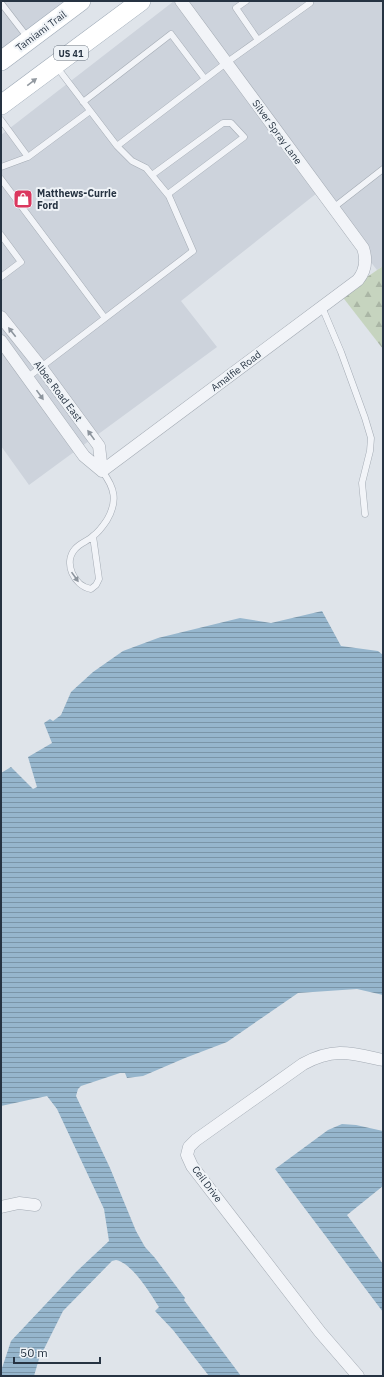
<svg xmlns="http://www.w3.org/2000/svg" width="384" height="1377" font-family="'IBM Plex Sans',sans-serif">
	<style>
		.built { fill: #cdd3dc }
		.forest { fill: url(#forest-firs) }
		.water { fill: url(#water-rules) }
		.lines { fill: none; stroke-linecap: round; stroke-linejoin: round }
		.service-casing { stroke: #a4abb4; stroke-width: 7 }
		.minor-casing { stroke: #a4abb4; stroke-width: 13 }
		.primary-casing { stroke: #9da9b6; stroke-width: 20 }
		.service { stroke: #f2f4f8; stroke-width: 6 }
		.minor { stroke: #f2f4f8; stroke-width: 12 }
		.primary { stroke: #fff; stroke-width: 19 }
		.oneway { fill: #9299a0 }
		.oneway2 { fill: #8c949d }
		.labels { text-anchor: middle; dominant-baseline: central; stroke-width: 4; stroke-linejoin: round; paint-order: stroke }
		.shield { fill: #eff3f7; stroke: #626d78; stroke-width: 1 }
		.shield-label { font-size: 9px; font-weight: bold; fill: #263342 }
		.street-label { font-size: 10px; fill: #263342; stroke: #eff3f7 }
		.poi-label { font-size: 10px; font-weight: bold; fill: #263342; stroke: #eff3f7; text-anchor: start }
	</style>
	<defs>
		<pattern id="forest-firs" width="22" height="20" patternUnits="userSpaceOnUse"><rect width="22" height="20" fill="#c6d4bf"/><path d="M5 1l3.5 6h-7zM16 11l3.5 6h-7z" fill="#aab6a5"/></pattern>
		<pattern id="water-rules" width="6" height="5" patternUnits="userSpaceOnUse"><rect width="6" height="5" fill="#96b6cd"/><path d="M0 2.5h6" fill="none" stroke="#7a95a8"/></pattern>
	</defs>
	<rect width="100%" height="100%" fill="#dfe4ea"/>
	<path class="built" d="M1,1H68L1,52Z
		M174,1H383V266L377,270L317,193L181,301L217,347L29,485L1,446V135Z"/>
	<path class="forest" d="M383,266V349L341,295Z"/>
	<path class="water" d="M322,611L341,646L378,651L383,655V995L357,989L298,993L227,1042L185,1058L143,1076L127,1078L125,1073H120L81,1086L78,1089L76,1096L110,1168L136,1231L145,1247L155,1258L185,1298L184,1300L241,1376H209L173,1330L155,1311L159,1307C150,1293 132,1263 116,1260L112,1261L63,1311L39,1359L34,1376H1V1371L11,1341L76,1272L109,1241L104,1209L57,1109L47,1096L1,1106V773L11,767L33,789L37,787L28,757L52,743L44,723L50,719L53,721L61,715L71,692L93,672L123,651L158,638L240,618L271,623Z
		M342,1124L356,1125L383,1131V1186L347,1215L383,1264V1312L275,1169L328,1130Z"/>
	<g class="lines">
		<g class="service-casing">
			<path id="service" d="M246,1L236,8L258,40
				M1,3L28,38
				M56,66L117,146L226,63L310,3L309,1
				M83,102L171,34L205,79
				M1,120L28,157
				M1,167L28,157L90,111
				M152,175L223,123H231L244,137L168,194
				M1,179L105,318
				M333,208L383,169
				M1,235L21,262L1,277
				M322,307L341,352L365,418L371,438L370,451L362,483L365,514
				M28,377L193,251L169,196L146,168L132,161L117,146
				M93,536L99,579L96,585L91,589C74,586 63,563 75,549C80,543 88,541 93,536C99,532 103,526 107,520C118,501 115,488 102,471"/>
		</g>
		<g class="minor-casing">
			<path id="minor" d="M1,317L41,367L99,446L102,471
				M1,341L84,456L102,471
				M102,471L358,280C366,270 367,260 363,248L181,1
				M1,1207L19,1203L35,1205
				M358,1376L320,1332L192,1166L187,1155L189,1147L196,1140L303,1064C334,1047 351,1053 383,1060"/>
		</g>
		<g class="primary-casing">
			<path id="primary" d="M1,61L81,1
				M1,105L141,1"/>
		</g>
		<use href="#service" class="service"/>
		<use href="#minor" class="minor"/>
		<use href="#primary" class="primary"/>
	</g>
	<defs><path id="oneway-solid" d="M-6-.8H1V-3.2L6.5 0L1 3.2V.8H-6Z"/></defs>
	<use class="oneway" href="#oneway-solid" transform="translate(32 82) rotate(-37)"/>
	<g class="oneway2">
		<use href="#oneway-solid" transform="translate(12 332) rotate(-128)"/>
		<use href="#oneway-solid" transform="translate(40 395) rotate(54)"/>
		<use href="#oneway-solid" transform="translate(91 435) rotate(-126)"/>
		<use href="#oneway-solid" transform="translate(75 577) rotate(55)"/>
	</g>
	<defs>
		<g id="shop-square" transform="scale(1)"><rect x="-9" y="-9" width="18" height="18" rx="4" fill="#db385f" stroke="#eff3f7"/><path d="M-5-2.5h2.3a2.7 3.5 0 0 1 5.4 0H5L5.5 6h-11ZM-1.5-2.5h3a1.5 2.3 0 0 0-3 0Z" fill="#fff"/></g>
	</defs>
	<g fill-rule="evenodd">
		<use href="#shop-square" x="23" y="199"/>
	</g>
	<g class="labels">
		<rect class="shield" x="54" y="46" width="34" height="14" rx="3"/>
		<g class="shield-label">
			<text x="71" y="53">US 41</text>
		</g>
		<g class="street-label">
			<text transform="translate(41 31) rotate(-37)">Tamiami Trail</text>
			<text transform="translate(277 132) rotate(54)">Silver Spray Lane</text>
			<text transform="translate(236 371) rotate(-37)">Amalfie Road</text>
			<text transform="translate(58 391) rotate(53)">Albee Road East</text>
			<text transform="translate(207 1184) rotate(53)">Ceil Drive</text>
		</g>
		<g class="poi-label">
			<text x="37" y="193">Matthews-Currie<tspan x="37" dy="12">Ford</tspan></text>
		</g>
	</g>
	<rect width="384" height="1377" fill="none" stroke="#263342" stroke-width="4"/>
	<path d="M14 1357v6h86v-6" fill="none" stroke="#263342" stroke-width="2"/>
	<text x="20" y="1357" font-size="12" fill="#263342" stroke="#eff3f7" stroke-width="3" paint-order="stroke">50 m</text>
</svg>
